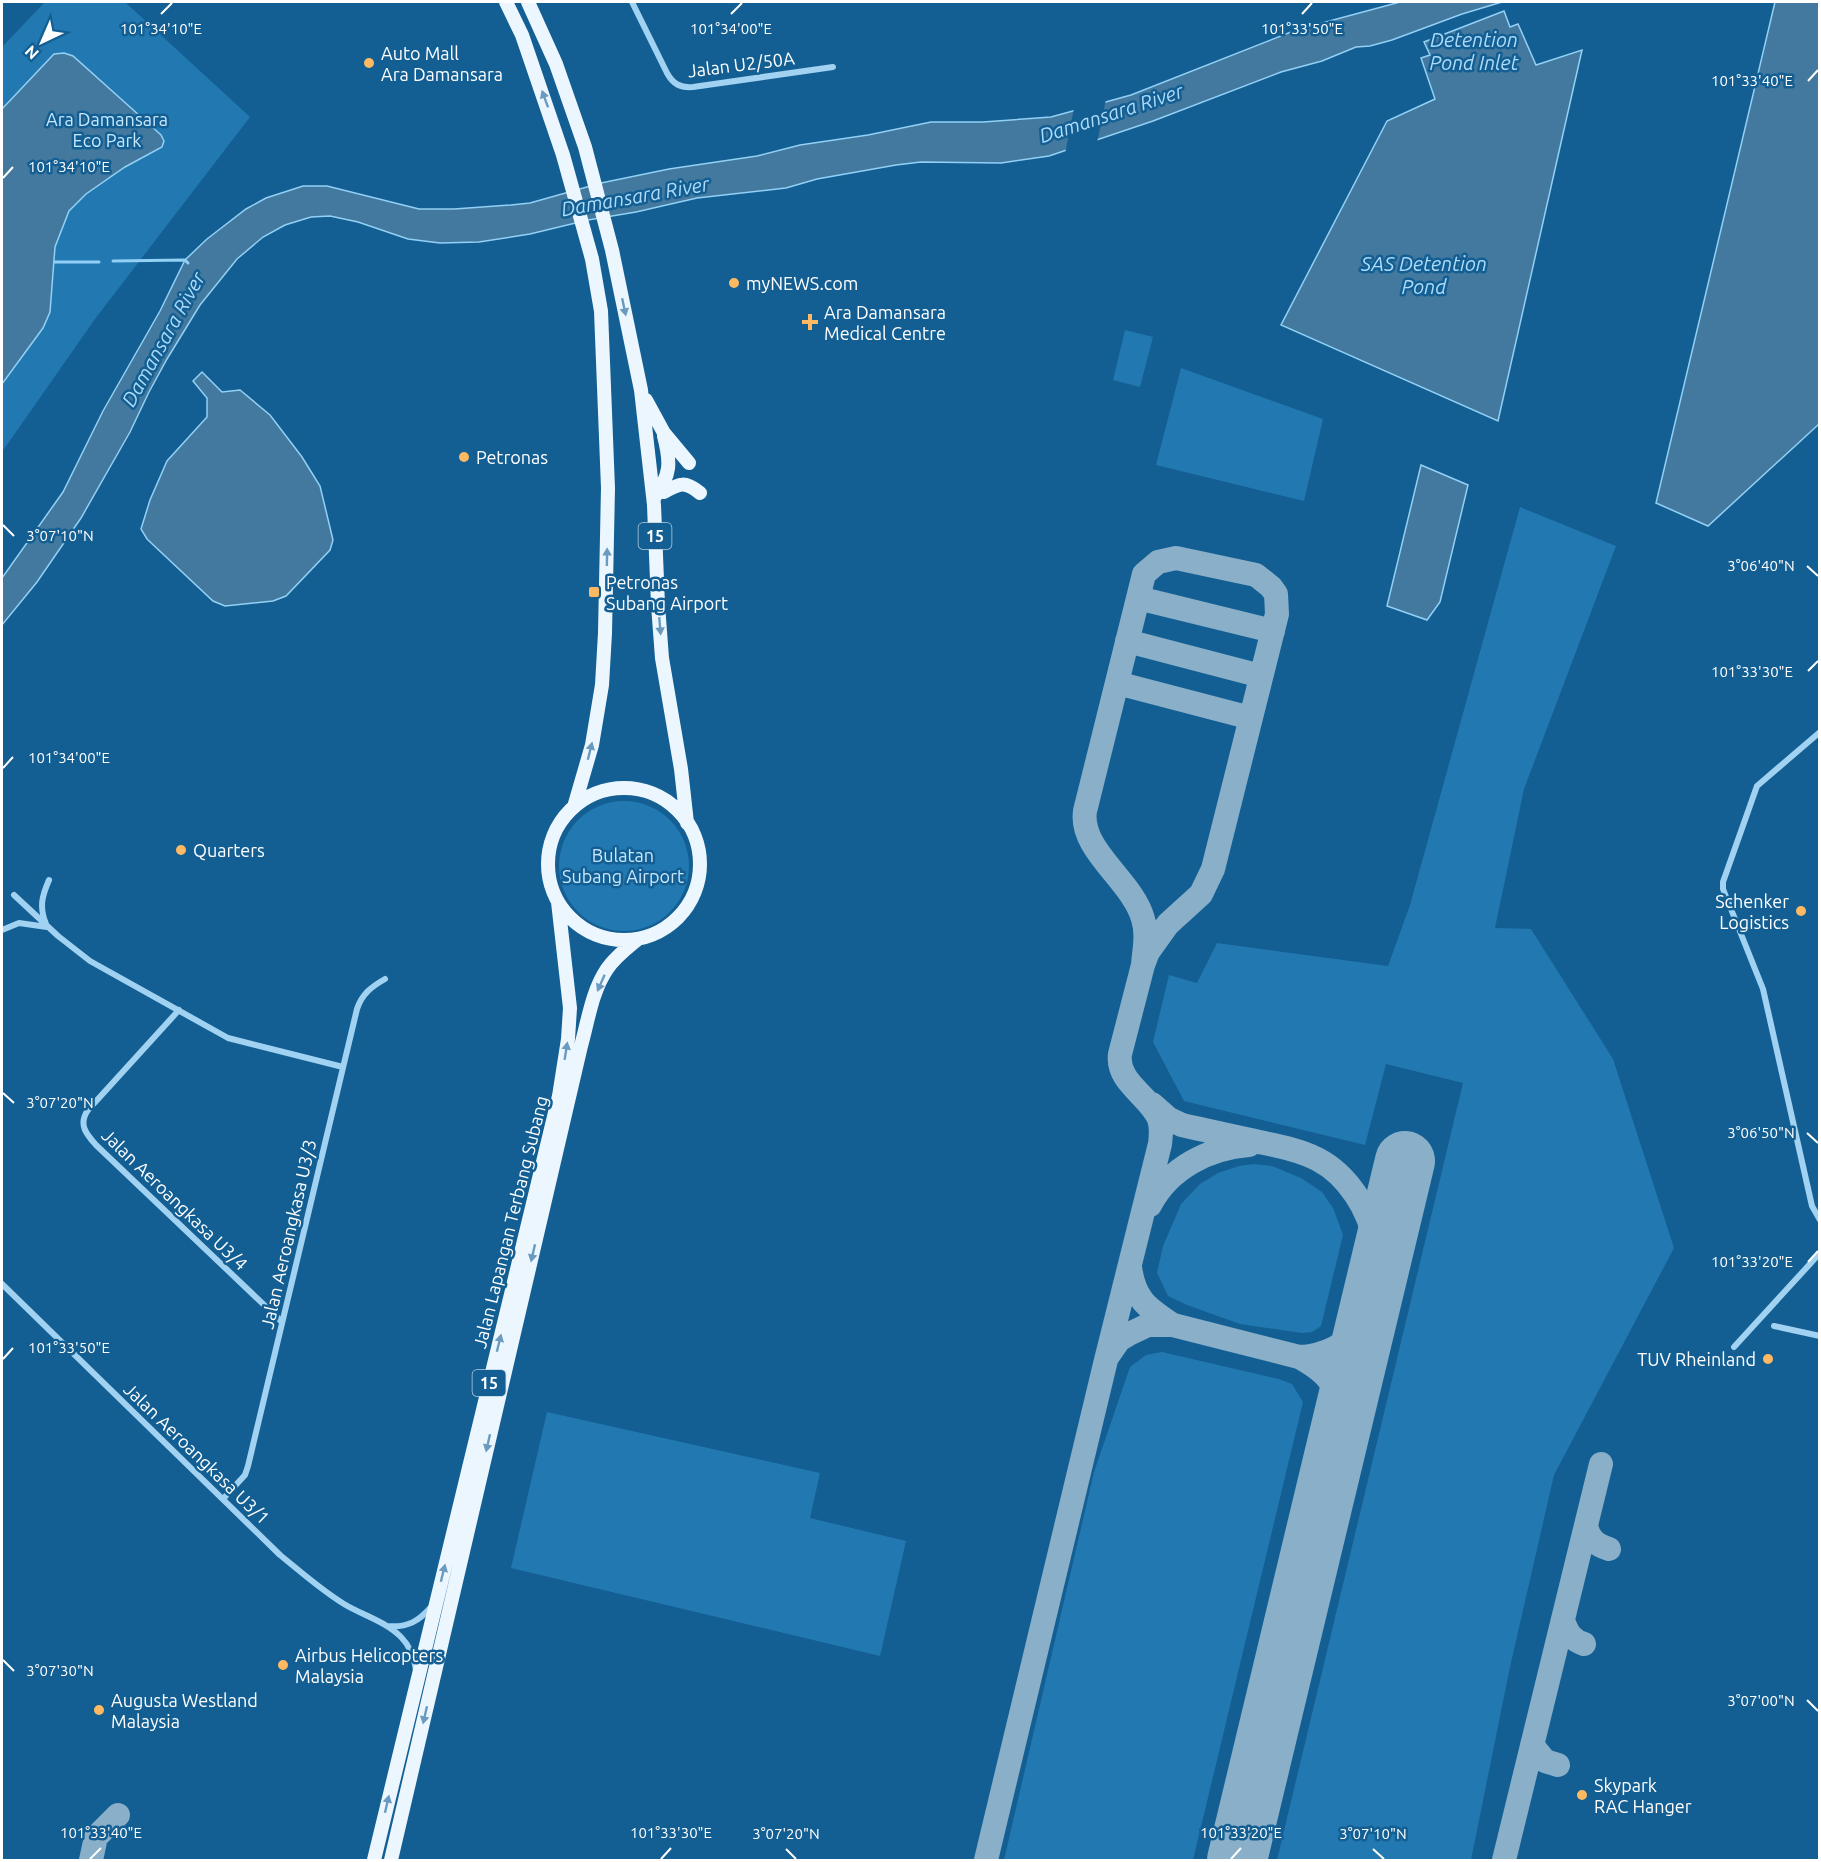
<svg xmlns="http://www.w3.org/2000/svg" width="1821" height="1862" font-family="Ubuntu,sans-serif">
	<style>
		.green { fill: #2278b0 }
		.water { fill: #43799e; stroke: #93d0f5; stroke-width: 1.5 }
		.pier { fill: #135f93 }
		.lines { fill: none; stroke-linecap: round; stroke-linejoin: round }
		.stream { stroke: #93d0f5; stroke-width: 3 }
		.taxiway { stroke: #89afc9; stroke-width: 24 }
		.runway { stroke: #89afc9; stroke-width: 60 }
		.minor { stroke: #a1d2f2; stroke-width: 6 }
		.primary { stroke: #ecf6ff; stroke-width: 14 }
		.oneway { fill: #6a9bbe }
		.ticks { fill: none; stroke: #fff; stroke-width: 2 }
		.poi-dot { fill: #ffb962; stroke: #135f93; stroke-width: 2 }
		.labels { text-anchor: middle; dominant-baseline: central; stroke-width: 5; stroke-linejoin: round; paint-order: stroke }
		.shield { fill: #135f93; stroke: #b8cfdf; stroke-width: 1.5 }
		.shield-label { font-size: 16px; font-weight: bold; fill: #fff }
		.poi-label { font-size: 18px; fill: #fff; stroke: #135f93; text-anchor: start }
		.street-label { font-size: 18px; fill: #fff; stroke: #135f93 }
		.park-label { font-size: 18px; fill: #c8e8fd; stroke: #135f93 }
		.water-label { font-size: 20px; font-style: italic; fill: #addbf9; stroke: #135f93 }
		.ticks-label { font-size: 15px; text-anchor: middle; fill: #fff; stroke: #135f93; stroke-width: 5; stroke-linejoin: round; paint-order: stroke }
	</style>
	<rect width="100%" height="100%" fill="#135f93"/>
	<path class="green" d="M45,2H125L250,117L95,319L2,452V47Z
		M1125,330L1153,337L1140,387L1113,380Z
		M1181,368L1323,419L1304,501L1156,465Z
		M1520,507L1616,546L1524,789L1495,928L1531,929L1613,1059L1674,1248L1554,1475L1510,1667L1471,1860H1277L1463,1083L1386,1064L1365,1145L1184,1101L1153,1042L1169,975L1197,983L1217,943L1388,966L1410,905Z
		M559 866a65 65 0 1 1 130 0a65 65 0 1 1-130 0Z
		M1254,1164L1272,1166L1301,1178L1322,1192L1333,1208L1343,1235L1321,1326L1312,1332L1302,1333L1240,1324L1187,1305L1168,1296L1157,1273L1163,1246L1181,1204L1200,1184L1218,1173L1239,1166Z
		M1162,1352L1279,1379L1292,1384L1303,1402L1193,1860H1004L1094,1472L1130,1367L1146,1355Z
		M547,1412L820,1473L810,1518L906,1541L880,1656L511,1568Z"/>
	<path class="water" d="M1400,2H1502L1462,14L1392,40L1370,46L1356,47L1322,61L1281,72L1153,121L1049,156L1001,163L921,162L896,165L817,179L786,188L697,198L636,212L588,220L530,234L479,242L440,243L408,239L358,222L330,216L311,217L285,225L263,237L237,259L200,305L167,359L149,392L130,432L81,518L37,582L2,625V578L63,492L103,411L160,311L185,260L207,239L246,209L266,198L303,186H327L419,209H454L511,205L530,203L601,183L669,169L757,156L800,145L868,135L931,122H983L1051,117L1131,95L1296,30Z
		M1775,2H1819V424L1708,526L1656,503Z
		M1504,11L1510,27L1518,24L1536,65L1582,50L1498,421L1281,325L1387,121L1435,99L1421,58L1430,55L1424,42Z
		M64,53L73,56L150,125L161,135L164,141L162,147L125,167L86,194L69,211L55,247L50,312L43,328L2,384V109L54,54Z
		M202,372L222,392L240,390L270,415L302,457L320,486L333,540L330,550L286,596L273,601L225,606L213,601L147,539L141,529L150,500L167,461L207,417V398L193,381Z
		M1421,465L1468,485L1440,602L1427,620L1387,606Z"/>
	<path class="pier" d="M1106,99L1097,143L1065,154L1074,108Z"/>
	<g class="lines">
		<path class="stream" d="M113,261L185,260L188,263
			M55,262H99"/>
		<path class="taxiway" d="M1138,598L1273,631
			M1127,641L1261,676
			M1117,683L1251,718
			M1152,1104L1169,1119L1182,1125C1208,1131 1233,1136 1259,1142C1278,1146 1299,1150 1317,1159C1348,1175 1370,1210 1375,1244C1377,1258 1376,1272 1375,1285
			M1150,1205C1169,1168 1209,1148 1249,1145
			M1130,1267C1134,1299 1147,1308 1173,1325
			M1108,1356L1119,1340L1129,1334L1148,1325H1173L1299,1357C1334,1376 1338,1388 1341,1427
			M1299,1357C1326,1356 1345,1344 1365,1326
			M1586,1526C1589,1539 1596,1545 1609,1549
			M1563,1620C1567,1633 1572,1640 1584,1644
			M1532,1745L1545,1761L1558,1765
			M91,1860L96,1837L118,1815
			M986,1860L1106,1360L1160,1144C1161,1135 1162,1128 1159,1119C1150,1096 1116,1082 1120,1054L1143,965L1148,952L1168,924L1201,894L1213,869L1277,614L1276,594L1271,587L1256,575L1176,558L1158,562L1144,574L1085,811C1079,850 1133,881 1143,919C1148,935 1144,950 1143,965
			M1504,1860L1601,1464"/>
		<path class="runway" d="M1237,1860L1405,1161"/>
		<path class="minor" d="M632,2L667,73C673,84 680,88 693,87L833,67
			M1820,732L1757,786L1723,882V889L1763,989L1812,1206L1820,1220
			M14,895L58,936L90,961L228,1038L343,1067
			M46,924C39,907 42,896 49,880
			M2,930L19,923L47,927
			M179,1010L88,1110C78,1124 86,1134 96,1145L282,1322
			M2,1284L280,1555C301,1572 321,1590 344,1604C362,1615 385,1621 401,1637C410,1646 414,1657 416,1670
			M1774,1326L1820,1336
			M1734,1347L1820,1253
			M223,1499L245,1475L248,1466L357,1009C362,994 371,987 385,979
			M387,1626C408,1628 419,1621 432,1606"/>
		<path class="primary" d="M506,2L522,35L563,155L592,259L601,311L608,488L605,633L602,685L592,745L574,807
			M528,2L556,64L585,147L612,250L641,390L654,505L658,605L662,658L681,769L687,823
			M646,400L664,433L689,463
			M664,492C680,483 685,481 700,493
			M654,498C671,475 671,463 664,436
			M548 864a76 76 0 1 1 152 0a76 76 0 1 1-152 0Z
			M374,1860L559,1096L568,1039L570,1008L558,902
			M391,1860L581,1046C588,1021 592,991 607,969C615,957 627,948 638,939"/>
	</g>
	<defs><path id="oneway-solid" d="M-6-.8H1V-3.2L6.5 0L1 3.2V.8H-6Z" transform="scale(1.5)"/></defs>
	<g class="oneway">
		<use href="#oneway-solid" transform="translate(545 99) rotate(-110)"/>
		<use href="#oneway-solid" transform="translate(624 307) rotate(78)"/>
		<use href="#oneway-solid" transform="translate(607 557) rotate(-89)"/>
		<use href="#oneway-solid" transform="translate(660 626) rotate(85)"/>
		<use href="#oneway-solid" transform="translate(590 751) rotate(-76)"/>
		<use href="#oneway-solid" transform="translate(601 983) rotate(114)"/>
		<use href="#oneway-solid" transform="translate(566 1051) rotate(-81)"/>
		<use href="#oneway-solid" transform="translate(533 1253) rotate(103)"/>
		<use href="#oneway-solid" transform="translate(499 1343) rotate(-76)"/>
		<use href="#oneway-solid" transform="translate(488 1443) rotate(103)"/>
		<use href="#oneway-solid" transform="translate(443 1573) rotate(-76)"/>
		<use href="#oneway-solid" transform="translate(425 1715) rotate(103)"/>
		<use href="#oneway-solid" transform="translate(387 1804) rotate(-77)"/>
	</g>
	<path class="ticks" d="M161,14L172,3M731,14L742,3M1302,14L1312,3M1808,81L1818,70M3,178L13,167M3,525L14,536M1807,566L1818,576M1808,671L1818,661M3,768L13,757M3,1093L14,1103M1807,1133L1818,1143M1808,1262L1818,1251M3,1359L13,1348M3,1660L14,1671M1807,1700L1818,1711M786,1849L796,1859M1373,1849L1384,1859M90,1859L101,1848M661,1859L671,1848M1231,1859L1241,1848"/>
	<g class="poi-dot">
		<circle cx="369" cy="63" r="6"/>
		<circle cx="734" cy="283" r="6"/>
		<path d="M807 313h6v6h6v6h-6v6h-6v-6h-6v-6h6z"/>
		<circle cx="464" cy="457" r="6"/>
		<rect x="588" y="586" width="12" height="12" rx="3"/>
		<circle cx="181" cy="850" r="6"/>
		<circle cx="1801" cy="911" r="6"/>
		<circle cx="1768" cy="1359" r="6"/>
		<circle cx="283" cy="1665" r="6"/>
		<circle cx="99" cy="1710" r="6"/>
		<circle cx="1582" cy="1795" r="6"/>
	</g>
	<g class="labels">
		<g class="shield">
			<rect x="638.5" y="523" width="33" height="26" rx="4.5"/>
			<rect x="472.5" y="1370" width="33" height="26" rx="4.5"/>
		</g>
		<g class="shield-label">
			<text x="655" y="536">15</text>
			<text x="489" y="1383">15</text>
		</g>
		<g class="poi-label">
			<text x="381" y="53">Auto Mall<tspan x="381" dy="21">Ara Damansara</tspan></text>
			<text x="746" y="283">myNEWS.com</text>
			<text x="824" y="312">Ara Damansara<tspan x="824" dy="21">Medical Centre</tspan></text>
			<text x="476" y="457">Petronas</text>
			<text x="606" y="582">Petronas<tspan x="606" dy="21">Subang Airport</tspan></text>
			<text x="193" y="850">Quarters</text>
			<text x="1789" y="901" text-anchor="end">Schenker<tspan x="1789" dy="21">Logistics</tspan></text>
			<text x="1756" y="1359" text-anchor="end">TUV Rheinland</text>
			<text x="295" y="1655">Airbus Helicopters<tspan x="295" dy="21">Malaysia</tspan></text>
			<text x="111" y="1700">Augusta Westland<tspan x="111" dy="21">Malaysia</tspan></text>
			<text x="1594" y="1785">Skypark<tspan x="1594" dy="21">RAC Hanger</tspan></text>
		</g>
		<g class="street-label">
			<text transform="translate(741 64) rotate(-7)">Jalan U2/50A</text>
			<text transform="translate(175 1199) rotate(44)">Jalan Aeroangkasa U3/4</text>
			<text transform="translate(510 1222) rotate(-76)">Jalan Lapangan Terbang Subang</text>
			<text transform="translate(288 1234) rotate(-77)">Jalan Aeroangkasa U3/3</text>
			<text transform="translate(197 1453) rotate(44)">Jalan Aeroangkasa U3/1</text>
		</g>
		<g class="park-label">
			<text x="107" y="119">Ara Damansara<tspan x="107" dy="21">Eco Park</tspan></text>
			<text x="623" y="855">Bulatan<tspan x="623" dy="21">Subang Airport</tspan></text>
		</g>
		<g class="water-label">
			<text x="1474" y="39">Detention<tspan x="1474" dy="23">Pond Inlet</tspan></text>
			<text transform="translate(1111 113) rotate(-18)">Damansara River</text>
			<text transform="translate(635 196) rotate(-10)">Damansara River</text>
			<text x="1424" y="263">SAS Detention<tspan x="1424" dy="23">Pond</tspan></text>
			<text transform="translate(163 339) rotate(-61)">Damansara River</text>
		</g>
	</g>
	<g class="ticks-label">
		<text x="161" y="34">101°34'10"E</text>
		<text x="731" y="34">101°34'00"E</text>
		<text x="1302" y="34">101°33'50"E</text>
		<text x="1752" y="86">101°33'40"E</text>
		<text x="69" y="172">101°34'10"E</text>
		<text x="60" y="541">3°07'10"N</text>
		<text x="1761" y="571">3°06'40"N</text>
		<text x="1752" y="677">101°33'30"E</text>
		<text x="69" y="763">101°34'00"E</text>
		<text x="60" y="1108">3°07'20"N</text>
		<text x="1761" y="1138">3°06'50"N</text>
		<text x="1752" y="1267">101°33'20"E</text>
		<text x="69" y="1353">101°33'50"E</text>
		<text x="60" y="1676">3°07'30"N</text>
		<text x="1761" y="1706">3°07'00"N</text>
		<text x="101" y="1838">101°33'40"E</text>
		<text x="671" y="1838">101°33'30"E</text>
		<text x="1241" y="1838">101°33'20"E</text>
		<text x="786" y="1839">3°07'20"N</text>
		<text x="1373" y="1839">3°07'10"N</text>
	</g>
	<rect width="1821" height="1862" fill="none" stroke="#ffffff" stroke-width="6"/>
	<g transform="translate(42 42) rotate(224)" stroke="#135f93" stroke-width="4.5" paint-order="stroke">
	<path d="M0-4.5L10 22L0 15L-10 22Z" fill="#ffffff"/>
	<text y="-9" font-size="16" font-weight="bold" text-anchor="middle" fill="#ffffff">N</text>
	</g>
</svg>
